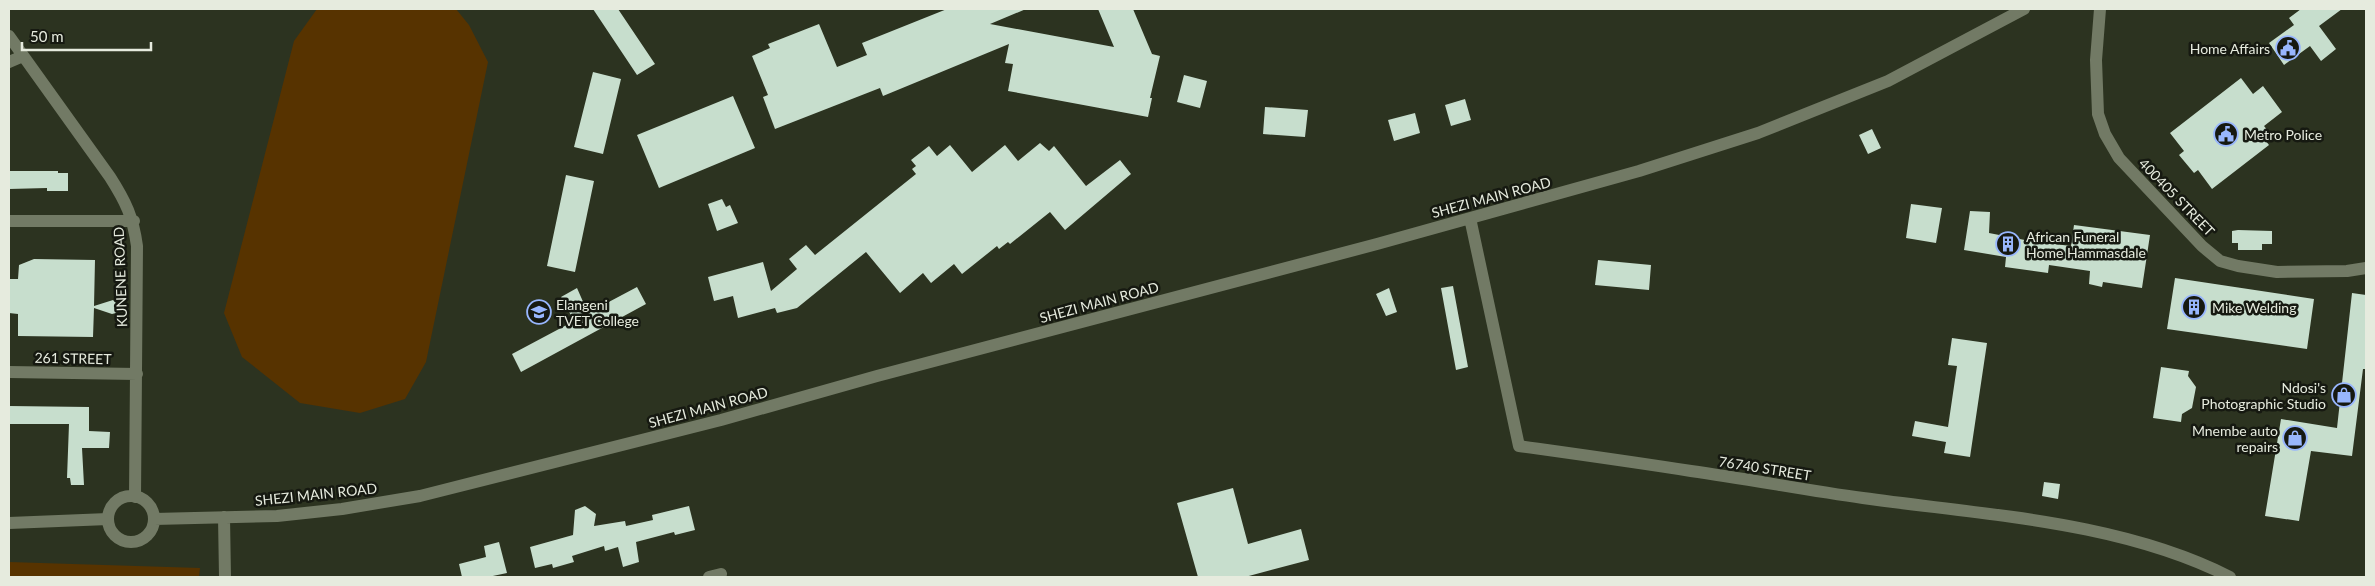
<svg xmlns="http://www.w3.org/2000/svg" width="2375" height="586" font-family="Lato,sans-serif">
	<style>
		.green { fill: #573300 }
		.building { fill: #c7decd }
		.lines { fill: none; stroke-linecap: round; stroke-linejoin: round }
		.minor { stroke: #727a65; stroke-width: 12 }
		.labels { text-anchor: middle; dominant-baseline: central; stroke-width: 5; stroke-linejoin: round; paint-order: stroke }
		.poi-label { font-size: 14px; fill: #e6ebde; stroke: #161911; text-anchor: start }
		.street-label { font-size: 14px; fill: #e6ebde; stroke: #161911 }
	</style>
	<rect width="100%" height="100%" fill="#2c3320"/>
	<path class="green" d="M317,9H456L469,25L488,62L426,362L405,399L360,413L300,403L242,357L224,313L294,41Z
		M9,562L200,568L199,577H9Z"/>
	<path class="building" d="M593,9H618L655,64L637,75Z
		M947,9H1026L990,24L1114,47L1098,9H1133L1152,54L1160,56L1150,98H1152L1148,117L1008,91L1013,64L1005,63L1009,44L883,96L880,88L775,129L763,97L768,95L752,56L770,48L768,44L819,24L837,67L867,55L862,43Z
		M2301,9H2342L2319,26L2336,49L2321,61L2310,46L2284,65L2269,43L2294,25L2289,18Z
		M593,72L621,79L603,154L574,147Z
		M1184,75L1207,81L1200,108L1177,102Z
		M2241,78L2253,94L2263,86L2282,112L2264,126L2268,131L2262,136L2269,145L2212,189L2198,170L2194,173L2179,155L2184,151L2170,133Z
		M733,96L755,148L659,188L637,135Z
		M1465,99L1471,120L1451,126L1445,105Z
		M1265,107L1308,110L1305,137L1263,134Z
		M1415,113L1420,133L1394,141L1388,120Z
		M1872,129L1881,148L1868,154L1859,135Z
		M1040,143L1049,151L1054,146L1086,186L1120,160L1131,174L1065,230L1050,212L1010,244L1008,242L999,249L997,246L962,274L954,264L931,283L923,273L900,293L866,252L797,308L777,313L775,308L738,318L733,296L714,301L708,277L763,262L771,291L797,269L789,259L806,245L815,255L916,174L912,169L916,166L911,160L929,146L937,156L950,145L972,172L1005,145L1018,161Z
		M9,171H58V173H68V191H47V188L9,189Z
		M566,175L594,181L575,272L547,266Z
		M722,199L726,207L730,205L738,223L717,231L708,204Z
		M1911,204L1942,208L1936,243L1906,238Z
		M1970,211L1990,212L1989,233L2030,241L2071,246L2074,225L2150,235L2142,288L2103,282L2102,287L2089,284L2090,271L2049,265L2048,273L2005,267L2006,257L1964,250Z
		M2238,230L2272,231V244H2262V250H2238V243H2232V231Z
		M34,259L95,260L94,306L113,300L119,306L116,313L112,314L94,308L93,337L18,336V314L9,313V279H18L19,265Z
		M1598,260L1651,265L1649,290L1595,285Z
		M2175,278L2314,299L2307,349L2167,329Z
		M1453,286L1468,367L1456,370L1441,288Z
		M637,287L646,304L521,372L512,354L574,321L561,297L577,288L588,313Z
		M1389,288L1397,312L1386,316L1376,294Z
		M2352,293L2366,295V369H2363L2352,456L2311,451L2299,521L2265,516L2281,419L2337,428Z
		M1952,338L1987,343L1970,457L1944,453L1946,442L1912,436L1915,421L1948,427L1957,366L1948,365Z
		M2161,367L2189,371L2188,376L2196,387L2192,408L2182,414L2181,422L2153,418Z
		M9,406L89,407V431L110,432L109,448H82L84,485H71L70,478H67L69,424H9Z
		M2044,482L2060,484L2058,499L2042,496Z
		M1233,488L1248,544L1301,529L1309,560L1245,577H1198L1177,503Z
		M585,506L596,514L594,526L625,521L626,526L653,520L652,515L689,506L695,530L675,535L674,532L636,542L639,562L623,567L618,547L605,551L604,546L572,556L574,562L553,568L552,564L535,568L530,547L573,535L575,510Z
		M499,542L507,573L488,577H462L459,564L486,557L484,546Z"/>
	<g class="lines">
		<path class="minor" d="M2100,9L2096,60L2098,114L2105,134L2119,158L2202,246L2220,261L2238,266L2277,272L2347,271L2366,268
			M9,36L110,177C126,202 133,217 137,246L135,497
			M9,62L23,56
			M1470,218L1519,446C1576,454 1634,462 1691,471C1748,479 1805,490 1863,498C1984,515 2120,521 2230,577
			M9,221H134
			M9,372L137,374
			M108 519a23 23 0 1 1 46 0a23 23 0 1 1-46 0Z
			M224,517L225,577
			M154,519L277,516L342,509L420,496L721,420L877,376L1377,244L1639,171L1758,133L1888,81L2024,9
			M9,523L108,519
			M709,577L721,574"/>
	</g>
	<defs>
		<g id="civic-ring" transform="scale(1.25)"><circle r="9.5" fill="#161911" stroke="#98b6fd" stroke-width="1.5"/><path d="M-.6-6.5H3V-4.5H.6V-3L4-1V1h2V6H-6V1h2V-1L-.6-3ZM-1.2 2.5V6h2.4V2.5Z" fill="#98b6fd"/></g>
		<g id="building-ring" transform="scale(1.25)"><circle r="9.5" fill="#161911" stroke="#98b6fd" stroke-width="1.5"/><path d="M-4-6H4V6H1V3H-1V6H-4ZM-2.5-4.3h1.7v1.8h-1.7ZM.8-4.3h1.7v1.8H.8ZM-2.5-1h1.7V.8h-1.7ZM.8-1h1.7V.8H.8Z" fill="#98b6fd"/></g>
		<g id="university-ring" transform="scale(1.25)"><circle r="9.5" fill="#161911" stroke="#98b6fd" stroke-width="1.5"/><path d="M0-5L7-2L0 1L-7-2ZM-4 1L0 2.5L4 1V4Q0 6-4 4Z" fill="#98b6fd"/></g>
		<g id="shop-ring" transform="scale(1.25)"><circle r="9.5" fill="#161911" stroke="#98b6fd" stroke-width="1.5"/><path d="M-5-2.5h2.3a2.7 3.5 0 0 1 5.4 0H5L5.5 6h-11ZM-1.5-2.5h3a1.5 2.3 0 0 0-3 0Z" fill="#98b6fd"/></g>
	</defs>
	<g fill-rule="evenodd">
		<use href="#civic-ring" x="2288" y="48"/>
		<use href="#civic-ring" x="2226" y="134"/>
		<use href="#building-ring" x="2008" y="244"/>
		<use href="#building-ring" x="2194" y="307"/>
		<use href="#university-ring" x="539" y="312"/>
		<use href="#shop-ring" x="2344" y="395"/>
		<use href="#shop-ring" x="2295" y="438"/>
	</g>
	<g class="labels">
		<g class="poi-label">
			<text x="2270" y="48" text-anchor="end">Home Affairs</text>
			<text x="2244" y="134">Metro Police</text>
			<text x="2026" y="236">African Funeral<tspan x="2026" dy="16">Home Hammasdale</tspan></text>
			<text x="556" y="304">Elangeni<tspan x="556" dy="16">TVET College</tspan></text>
			<text x="2212" y="307">Mike Welding</text>
			<text x="2326" y="387" text-anchor="end">Ndosi's<tspan x="2326" dy="16">Photographic Studio</tspan></text>
			<text x="2278" y="430" text-anchor="end">Mnembe auto<tspan x="2278" dy="16">repairs</tspan></text>
		</g>
		<g class="street-label">
			<text transform="translate(1491 197) rotate(-15)">SHEZI MAIN ROAD</text>
			<text transform="translate(2177 197) rotate(46)">400405 STREET</text>
			<text transform="translate(120 277) rotate(-92)">KUNENE ROAD</text>
			<text transform="translate(1099 302) rotate(-15)">SHEZI MAIN ROAD</text>
			<text transform="translate(73 358) rotate(1)">261 STREET</text>
			<text transform="translate(708 407) rotate(-15)">SHEZI MAIN ROAD</text>
			<text transform="translate(1765 468) rotate(9)">76740 STREET</text>
			<text transform="translate(316 494) rotate(-6)">SHEZI MAIN ROAD</text>
		</g>
	</g>
	<rect width="2375" height="586" fill="none" stroke="#e6ebde" stroke-width="20"/>
	<path d="M22 42v8h129v-8" fill="none" stroke="#e6ebde" stroke-width="2.5"/>
	<text x="30" y="42" font-size="15" fill="#e6ebde" stroke="#161911" stroke-width="4" paint-order="stroke">50 m</text>
</svg>
